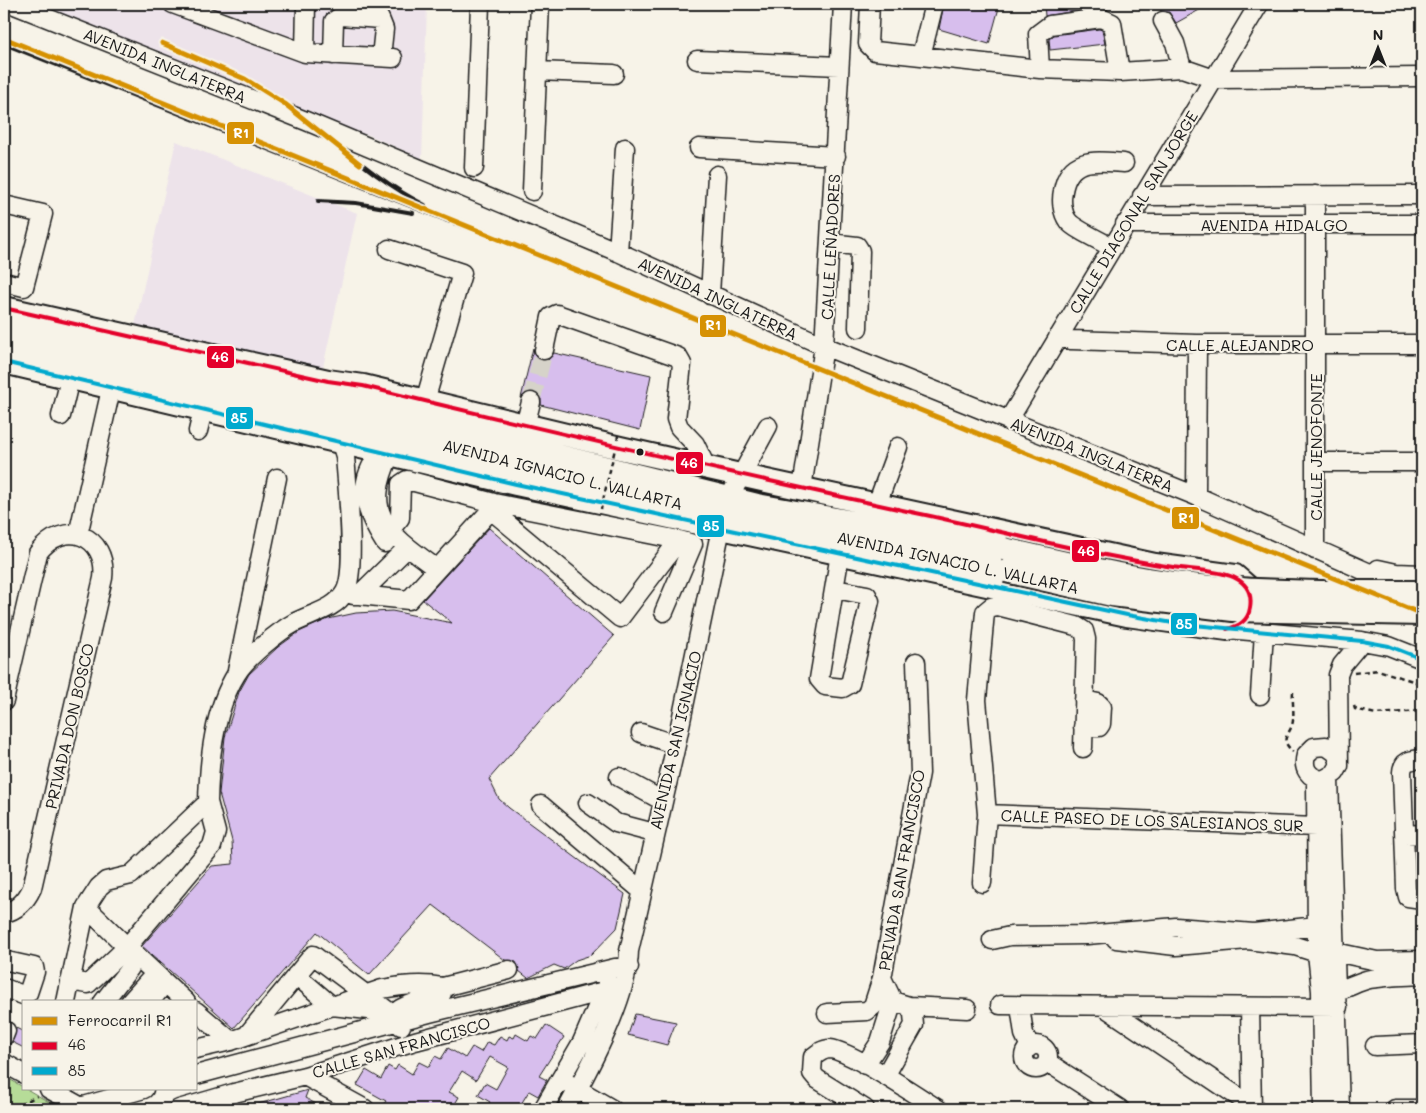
<svg xmlns="http://www.w3.org/2000/svg" width="1426" height="1113" font-family="Mali,sans-serif">
	<style>
		.built { fill: #ede3ea }
		.green { fill: #b6dc98; stroke: #697c5a }
		.building { fill: #d7beed; stroke: #1c1c1c }
		.lines { fill: none; stroke-linecap: round; stroke-linejoin: round }
		.minor-tunnel { stroke: #d6d3c9; stroke-width: 18; stroke-dasharray: 18 9; stroke-linecap: butt }
		.minor-casing { stroke: #1c1c1c; stroke-width: 21 }
		.major-casing { stroke: #1c1c1c; stroke-width: 26 }
		.path { stroke: #1c1c1c; stroke-width: 2.5; stroke-dasharray: 5 4; stroke-linecap: butt }
		.minor { stroke: #f7f3e8; stroke-width: 18 }
		.major { stroke: #f7f3e8; stroke-width: 22 }
		.rail { stroke: #1c1c1c; stroke-width: 4 }
		.major-bridge-casing { stroke: #1c1c1c; stroke-width: 26; stroke-linecap: butt }
		.path-bridge { stroke: #1c1c1c; stroke-width: 2.5; stroke-dasharray: 5 4; stroke-linecap: butt }
		.major-bridge { stroke: #f7f3e8; stroke-width: 22 }
		.bus-1-casing { stroke: #f7f3e8; stroke-width: 8 }
		.bus-2-casing { stroke: #f7f3e8; stroke-width: 8 }
		.bus-1 { stroke: #e4002b; stroke-width: 4 }
		.bus-2 { stroke: #00a9ce; stroke-width: 4 }
		.rail-1-casing { stroke: #f7f3e8; stroke-width: 9 }
		.rail-1 { stroke: #d69104; stroke-width: 5 }
		.bus-dot { fill: #1c1c1c; stroke: #f7f3e8; stroke-width: 2 }
		.labels { text-anchor: middle; dominant-baseline: central; stroke-width: 4; stroke-linejoin: round; paint-order: stroke }
		.street-label { font-size: 16px; fill: #1c1c1c; stroke: #f7f3e8 }
		.line-badge { stroke: #f7f3e8; stroke-width: 2 }
		.badge-label { font-size: 14px; text-anchor: middle; font-weight: bold; fill: #fff }
	</style>
	<rect width="100%" height="100%" fill="#f7f3e8"/>
	<filter id="ink" filterUnits="userSpaceOnUse"><feTurbulence type="fractalNoise" baseFrequency=".02" numOctaves="2"/><feDisplacementMap in="SourceGraphic" scale="10" xChannelSelector="R" yChannelSelector="G"/><feConvolveMatrix kernelMatrix="1 2 1 2 8 2 1 2 1" color-interpolation-filters="sRGB"/></filter>
	<g filter="url(#ink)">
		<path class="built" d="M18,4H427L422,159L369,135L321,126Z
			M176,141L357,213L323,367L135,325Z"/>
		<path class="green" d="M4,1076L61,1109H4Z"/>
		<path class="building" d="M944,4H1000L989,44L939,29Z
			M1044,4H1107L1108,9L1100,7L1045,16Z
			M1157,4H1210L1176,23L1169,12L1161,11Z
			M1099,29L1102,30L1105,44L1050,50L1049,39L1054,35Z
			M533,348L534,354L541,360H548L554,353L651,375L640,430L541,405V399L534,392H528L521,398Z
			M489,528L614,636L489,779L499,799L509,808L625,894L617,928L591,955L576,960L564,969L554,965L528,978L519,971L516,962L505,960L433,905L369,975L317,932L234,1028L142,946L212,866L233,864L232,841L219,793L225,737L239,692L249,674L278,647L299,632L328,619L356,613L392,611L452,623L423,600Z
			M635,1014L676,1022L667,1045L628,1035Z
			M546,1025L564,1037L539,1076L547,1080L538,1096L529,1091L518,1109H486L490,1102L478,1095L485,1083L496,1089L508,1067L490,1057L476,1080L462,1071L449,1092L459,1097L452,1109H394L384,1104L386,1101L357,1085L366,1070L381,1079L388,1066L395,1070L398,1065L412,1074L419,1062L429,1067L435,1056L441,1059L448,1048L465,1058L472,1047L481,1052L487,1042L494,1045L500,1036L507,1040L509,1036L514,1038L516,1034L528,1041L531,1036L537,1039Z
			M16,1028L24,1032V1048L12,1042Z
			M308,1090L305,1098L325,1109H251V1106Z"/>
		<g class="lines">
			<path class="minor-tunnel" d="M531,402L544,350"/>
			<g class="minor-casing">
				<path id="minor" d="M12,4L306,121L618,252L824,346L1196,496L1408,590
					M173,4L305,53L393,58
					M870,4L868,44L875,51L1040,69L1120,72L1182,68L1214,79L1422,77
					M1163,21L1175,43L1182,68
					M305,53L306,4
					M333,55L334,21L341,16L380,19L384,29L381,57
					M921,56L934,4
					M697,60L839,66
					M1040,69L1038,34L1050,25L1101,18L1112,23L1120,72
					M537,71L614,74
					M699,148L836,156
					M474,168L480,4
					M532,191L540,4
					M1142,196L1422,195
					M4,205L43,214L24,287L4,282
					M1125,224H1422
					M830,243L857,246L860,251L858,328
					M1111,247C1101,241 1074,229 1068,221C1062,213 1061,200 1063,191C1069,156 1096,161 1124,163
					M389,249L462,273L425,401
					M618,252L625,148
					M710,295L717,175
					M1058,337L1071,340L1197,344H1422
					M544,350L551,317L557,314L678,357L682,364L676,419L679,427L695,444L706,467
					M61,416L73,366
					M1008,421L1259,4
					M525,426L531,402
					M198,431L206,397
					M380,453C355,484 365,512 385,543
					M390,455C360,517 391,535 437,569
					M1315,462H1422
					M802,488L824,346L843,4
					M1196,496L1197,344
					M729,498L768,426
					M877,504L898,447
					M390,530L400,518L401,484L407,480L494,503L679,540L620,618L491,510
					M78,535L114,376
					M1315,550V195
					M1378,569L1396,573L1422,574
					M835,589L867,595L870,601L850,684L843,688L825,686L819,679L840,554
					M353,595H359L408,547
					M359,595L409,600L491,510L494,503
					M664,612L693,544L679,540
					M1227,629L1362,641L1389,646L1422,659
					M916,662L920,773L882,978L893,1001L909,1006L967,1009
					M237,671L277,478
					M1260,695L1264,632
					M4,701L38,553C64,518 108,535 103,578L32,888C26,901 18,910 4,913
					M1083,727H1099L1101,724L1102,707L1098,703L1084,700
					M641,733L676,745
					M1338,758L1336,753L1326,746L1314,747L1306,755C1302,769 1309,778 1323,780L1335,773L1339,766L1338,675L1342,665L1362,641
					M1422,759C1411,760 1403,760 1402,772L1406,889L1408,897L1422,899
					M619,777L663,801
					M1316,779L1317,953L1321,991L1323,1109
					M1329,779L1340,1109
					M588,803L616,823L654,833
					M541,805L642,891
					M987,814L1316,827
					M1405,835L1422,834
					M982,883L987,814L977,700L985,612L991,607L998,606L1076,626L1084,631L1086,639L1083,748
					M1116,939L1176,946L1248,940L1295,946L1317,953L1335,952L1377,961L1422,960
					M992,940L1010,936L1087,935L1176,927L1254,933L1334,924
					M296,975L332,1006L386,1012
					M70,981L88,984L127,947L86,907
					M443,987L509,970
					M4,988L23,995L28,993L35,972L34,967L7,961
					M1328,992C1343,992 1355,982 1370,979C1387,976 1405,976 1422,975
					M66,1002L86,907L99,887L106,881L131,875L208,802C209,759 214,709 237,673C246,658 279,631 294,623C310,614 336,609 345,592C357,571 347,485 345,456L341,443
					M103,1002L130,968
					M130,1002L155,974
					M150,1002L165,983
					M186,1002L127,947L212,846L216,832L208,802
					M1000,1005L1338,1007
					M1020,1006L1024,1034L1030,1047
					M1103,1006L1252,1106
					M1250,1007L1252,1109
					M196,1011L231,1041
					M827,1013L867,1011L873,1006L882,978
					M4,1030L6,1031L4,1036
					M247,1035L313,955L400,1020L401,1026
					M1024 1057a12 12 0 1 1 24 0a12 12 0 1 1-24 0Z
					M1375,1046L1422,1044
					M196,1049L231,1041L382,989C402,985 422,983 443,987L442,993L406,1006L400,1009L396,1018
					M1047,1062L1120,1109
					M4,1063L24,1074
					M865,1065L880,1042L893,1001
					M196,1075L429,1013L615,968L629,967
					M305,1076L365,1109
					M885,1076L914,1025L913,1014L909,1006
					M569,1084L612,1109
					M49,1089L85,1109
					M80,1107L144,1089
					M179,1109L234,1093L305,1076L415,1041L623,986
					M543,1109L582,1042L608,982
					M567,1109C589,1069 628,997 629,951L676,745L721,528
					M865,1109L817,1079L812,1073L813,1057C818,1053 823,1049 830,1049C851,1051 917,1096 938,1109
					M1395,1109H1422"/>
			</g>
			<g class="major-casing">
				<path id="major" d="M4,308L328,381L363,386L620,448L762,480L1155,565L1235,576L1249,588L1252,599L1249,615L1244,622L1227,629L1127,615L516,484L4,362
					M4,325L345,403L757,505L1004,549
					M4,343L303,411L719,512L1006,571"/>
			</g>
			<path class="path" d="M1354,673L1378,670L1422,684
				M1293,692C1292,702 1295,716 1292,725C1288,738 1279,738 1293,752
				M1354,706L1355,709L1376,714L1422,711
				M4,1100L18,1109
				M12,1109L37,1096"/>
			<use href="#minor" class="minor"/>
			<use href="#major" class="major"/>
			<path class="rail" d="M162,43C205,60 246,77 284,103C332,136 372,179 425,205
				M4,44L445,220L542,255
				M318,201L356,203L413,213"/>
			<g class="major-bridge-casing">
				<path id="major-bridge" d="M1004,549C1077,566 1150,583 1225,588C1290,593 1356,592 1422,592
					M1006,571L1112,595L1233,610L1422,614"/>
			</g>
			<path class="path-bridge" d="M601,509L618,436"/>
			<use href="#major-bridge" class="major-bridge"/>
			<g class="bus-1-casing">
				<path id="bus-1" d="M4,308L328,381L363,386C547,431 731,473 916,513C1001,531 1087,554 1173,567C1200,572 1257,567 1250,608C1248,621 1239,626 1227,629"/>
			</g>
			<g class="bus-2-casing">
				<path id="bus-2" d="M4,362L516,484L1127,615L1173,623L1362,641L1389,646L1422,659"/>
			</g>
			<use href="#bus-1" class="bus-1"/>
			<use href="#bus-2" class="bus-2"/>
			<g class="rail-1-casing">
				<path id="rail-1" d="M4,38C477,228 949,423 1422,614
					M162,43L245,79L285,104L360,164"/>
			</g>
			<use href="#rail-1" class="rail-1"/>
		</g>
	</g>
	<circle class="bus-dot" cx="640" cy="452" r="4.5"/>
	<g class="labels">
		<g class="street-label">
			<text transform="translate(165 65) rotate(22)">AVENIDA INGLATERRA</text>
			<text transform="translate(1133 212) rotate(-59)">CALLE DIAGONAL SAN JORGE</text>
			<text x="1274" y="224">AVENIDA HIDALGO</text>
			<text transform="translate(830 247) rotate(-87)">CALLE LEÑADORES</text>
			<text transform="translate(718 298) rotate(25)">AVENIDA INGLATERRA</text>
			<text x="1240" y="344">CALLE ALEJANDRO</text>
			<text transform="translate(1315 447) rotate(-90)">CALLE JENOFONTE</text>
			<text transform="translate(1092 454) rotate(22)">AVENIDA INGLATERRA</text>
			<text transform="translate(563 474) rotate(14)">AVENIDA IGNACIO L. VALLARTA</text>
			<text transform="translate(958 562) rotate(12)">AVENIDA IGNACIO L. VALLARTA</text>
			<text transform="translate(69 726) rotate(-77)">PRIVADA DON BOSCO</text>
			<text transform="translate(675 740) rotate(-77)">AVENIDA SAN IGNACIO</text>
			<text transform="translate(1152 820) rotate(2)">CALLE PASEO DE LOS SALESIANOS SUR</text>
			<text transform="translate(901 870) rotate(-80)">PRIVADA SAN FRANCISCO</text>
			<text transform="translate(401 1047) rotate(-16)">CALLE SAN FRANCISCO</text>
		</g>
	</g>
	<g class="line-badge">
		<rect x="226" y="121" width="29" height="24" rx="5" fill="#d69104"/>
		<rect x="699" y="314" width="28" height="24" rx="5" fill="#d69104"/>
		<rect x="206" y="345" width="29" height="24" rx="5" fill="#e4002b"/>
		<rect x="225" y="406" width="29" height="24" rx="5" fill="#00a9ce"/>
		<rect x="675" y="451" width="29" height="24" rx="5" fill="#e4002b"/>
		<rect x="1171" y="506" width="29" height="24" rx="5" fill="#d69104"/>
		<rect x="696" y="514" width="29" height="24" rx="5" fill="#00a9ce"/>
		<rect x="1071" y="539" width="29" height="24" rx="5" fill="#e4002b"/>
		<rect x="1170" y="612" width="28" height="24" rx="5" fill="#00a9ce"/>
	</g>
	<g class="badge-label">
		<text x="241" y="138">R1</text>
		<text x="713" y="330">R1</text>
		<text x="220" y="362">46</text>
		<text x="239" y="423">85</text>
		<text x="689" y="468">46</text>
		<text x="1186" y="523">R1</text>
		<text x="711" y="531">85</text>
		<text x="1086" y="556">46</text>
		<text x="1184" y="629">85</text>
	</g>
	<rect width="1426" height="1113" fill="none" stroke="#f7f3e8" stroke-width="20"/>
	<rect x="10" y="10" width="1406" height="1093" fill="none" stroke="#1c1c1c" stroke-width="2" filter="url(#ink)"/>
	<rect x="22" y="1000" width="175" height="90" fill="#f7f3e8" stroke="#9f9d96"/>
	<rect x="32" y="1017" width="25" height="8" fill="#d69104" stroke="#9f9d96"/>
	<text x="68" y="1026" font-size="15" fill="#1c1c1c">Ferrocarril R1</text>
	<rect x="32" y="1042" width="25" height="8" fill="#e4002b" stroke="#9f9d96"/>
	<text x="68" y="1050" font-size="15" fill="#1c1c1c">46</text>
	<rect x="32" y="1067" width="25" height="8" fill="#00a9ce" stroke="#9f9d96"/>
	<text x="68" y="1076" font-size="15" fill="#1c1c1c">85</text>
	<g transform="translate(1378 48)" stroke="#f7f3e8" stroke-width="4" paint-order="stroke">
	<path d="M0-4L9 19L0 12L-9 19Z" fill="#1c1c1c"/>
	<text y="-8" font-size="14" font-weight="bold" text-anchor="middle" fill="#1c1c1c">N</text>
	</g>
</svg>
